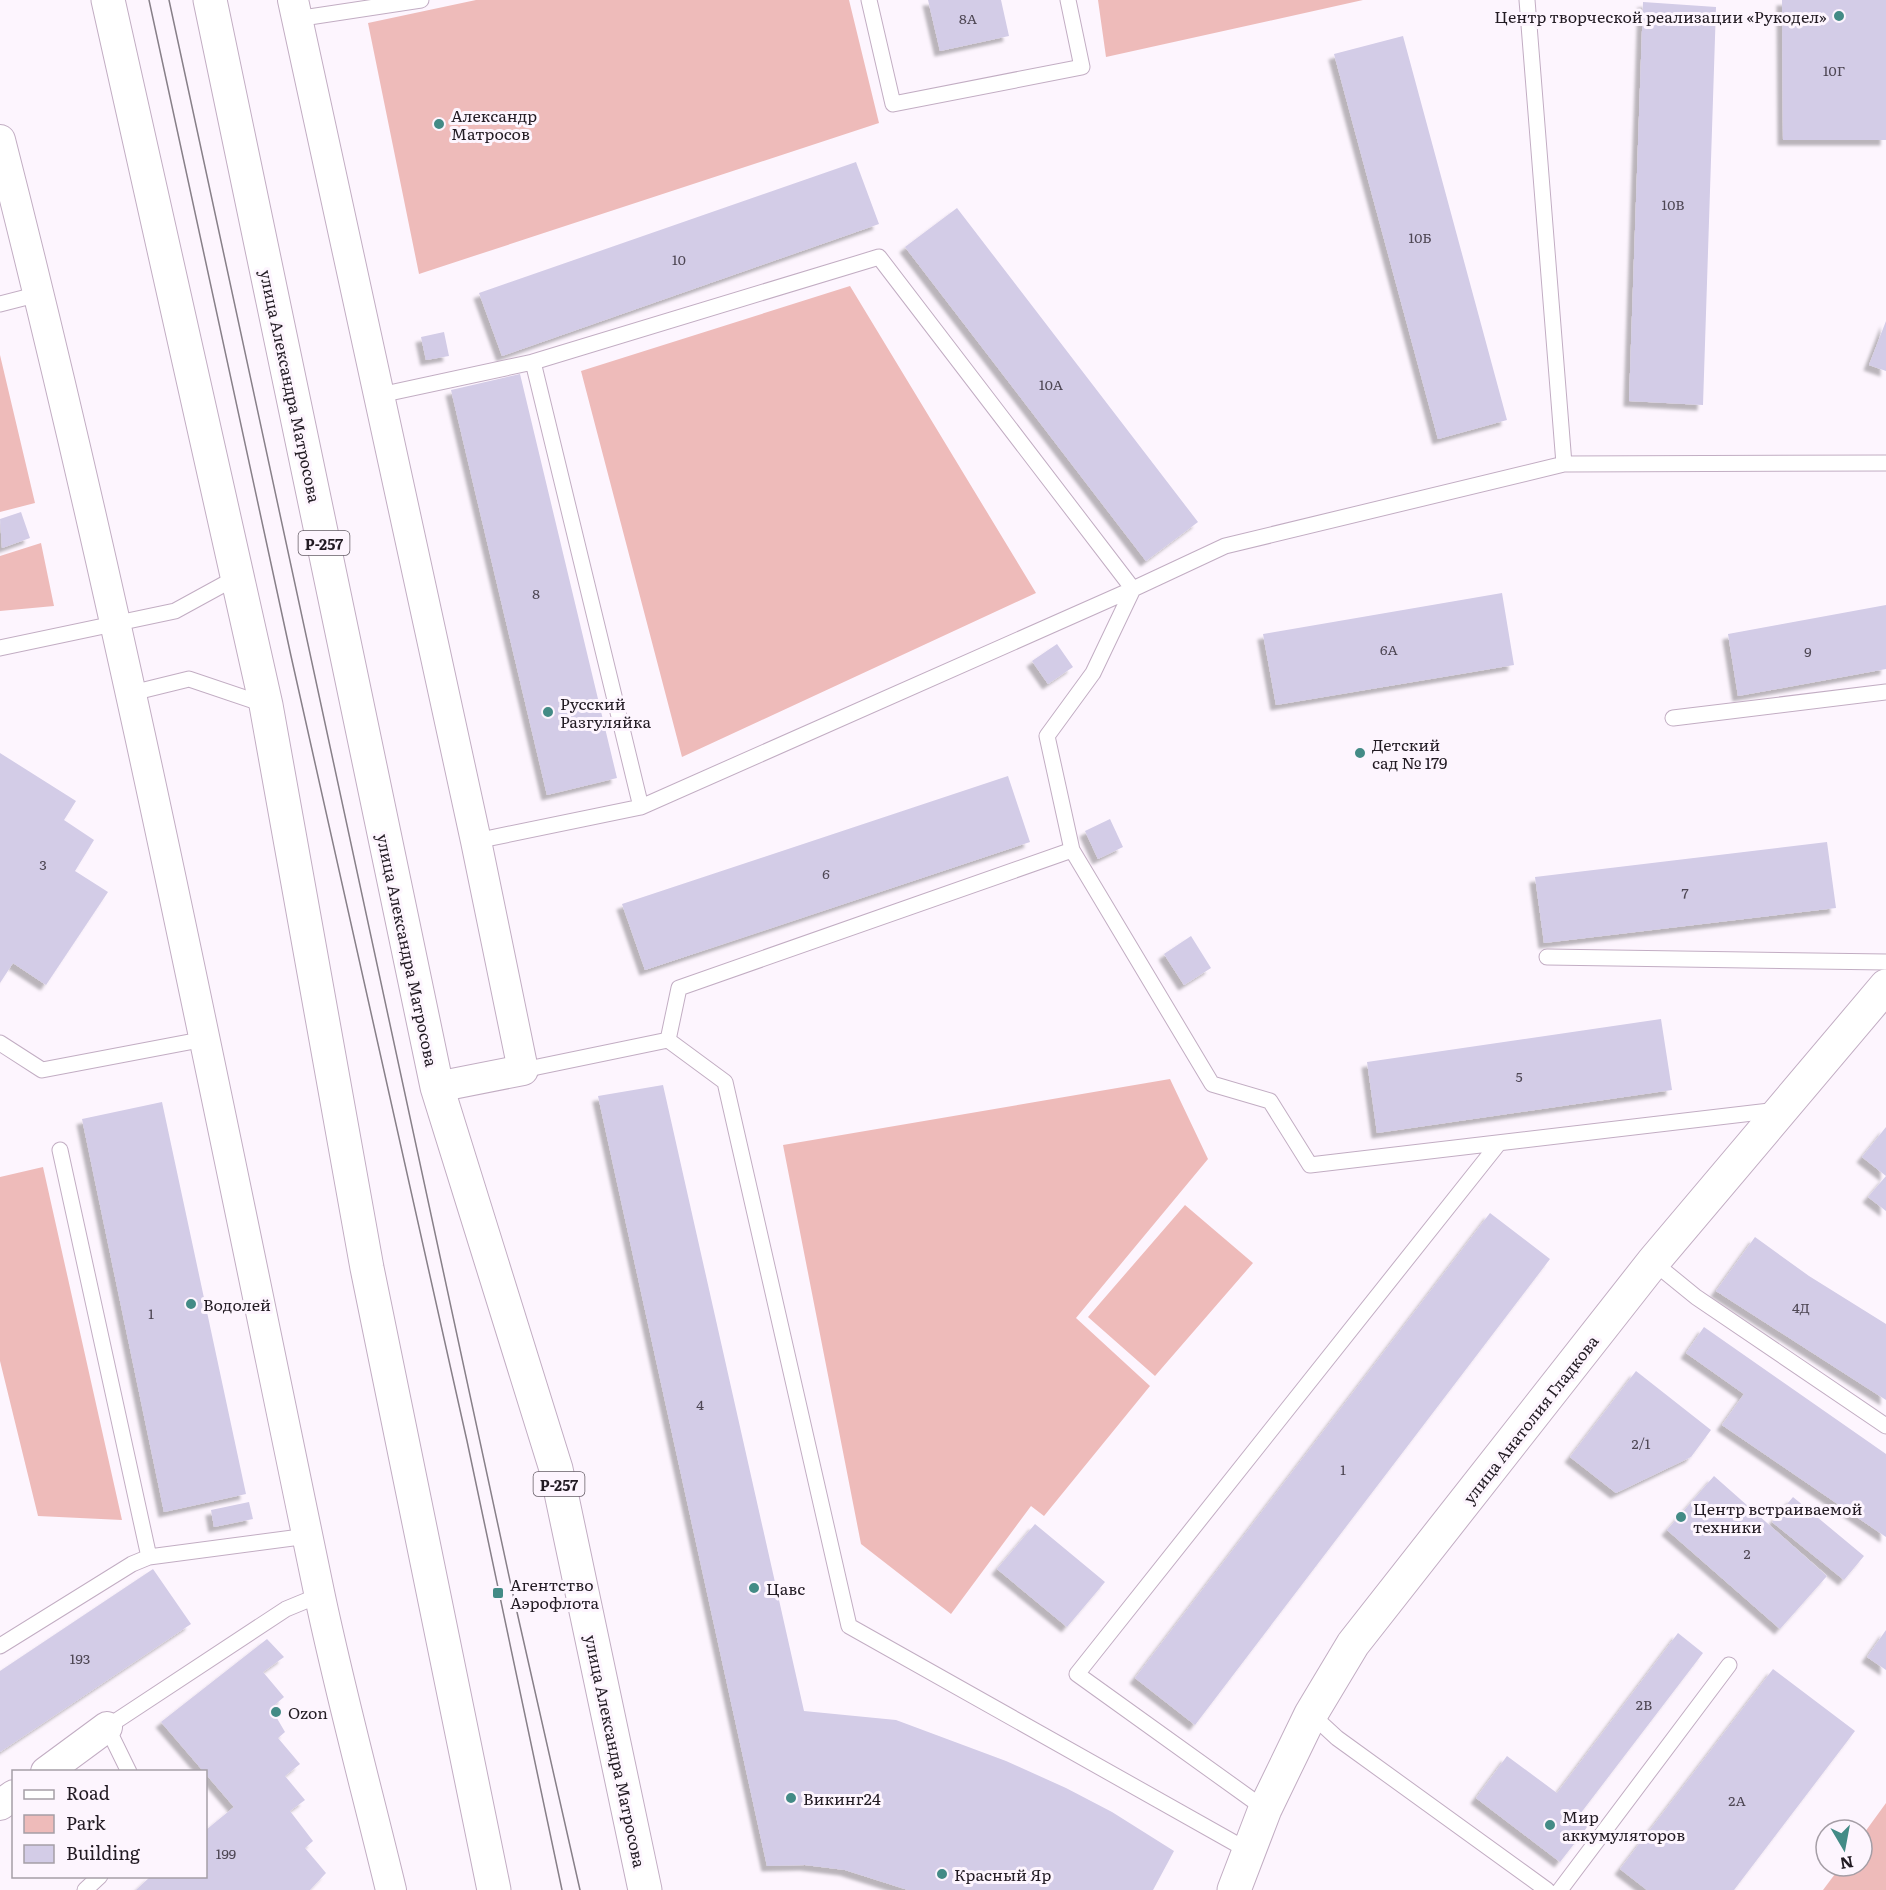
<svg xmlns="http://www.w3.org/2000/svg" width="1886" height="1890" font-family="Literata,serif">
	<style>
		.green { fill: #eebbba }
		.building { fill: #d3cce7; filter: url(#shadow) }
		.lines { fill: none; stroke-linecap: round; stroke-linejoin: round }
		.lane-casing { stroke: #c2adc3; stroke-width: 17 }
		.street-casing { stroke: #c2adc3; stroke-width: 32 }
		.secondary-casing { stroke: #c2adc3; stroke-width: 35 }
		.highway-casing { stroke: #c2adc3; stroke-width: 35 }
		.lane { stroke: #fff; stroke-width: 15 }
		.street { stroke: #fff; stroke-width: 30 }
		.secondary { stroke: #fff; stroke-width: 33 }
		.highway { stroke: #fff; stroke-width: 33 }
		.tram { stroke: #877f88; stroke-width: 1.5 }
		.poi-dot { fill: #438b86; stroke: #fdf5fe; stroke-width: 2 }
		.labels { text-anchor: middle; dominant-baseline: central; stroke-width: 6; stroke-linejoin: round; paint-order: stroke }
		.number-label { font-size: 14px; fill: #4e4754 }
		.shield { fill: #fdf5fe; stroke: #645c65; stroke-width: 1.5 }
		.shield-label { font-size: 15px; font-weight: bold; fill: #221b23 }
		.poi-label { font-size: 16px; fill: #221b23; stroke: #fdf5fe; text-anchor: start }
		.street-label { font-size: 16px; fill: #221b23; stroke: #fdf5fe }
	</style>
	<defs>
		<filter id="shadow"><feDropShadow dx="-5.5" dy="5.5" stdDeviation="1.5" flood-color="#0004"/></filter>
	</defs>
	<rect width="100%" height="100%" fill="#fdf5fe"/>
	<path class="green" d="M476,0H849L879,123L419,274L368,23Z
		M1098,0H1363L1106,57Z
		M850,286L1036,593L682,757L581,371Z
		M0,355L35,503L0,512Z
		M41,543L54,606L0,611V556Z
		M1170,1079L1208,1159L1076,1318L1150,1386L1044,1516L1031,1506L951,1614L861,1544L783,1145Z
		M43,1167L122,1520L38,1516L0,1361V1177Z
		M1185,1205L1253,1263L1155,1376L1088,1317Z
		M1886,1803V1890H1823L1841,1866H1862V1836Z"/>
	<path class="building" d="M928,0H1001L1009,36L940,51Z
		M1782,0H1886V140H1783Z
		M1643,2L1716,7L1703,405L1629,401Z
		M1403,36L1507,420L1438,439L1334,54Z
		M856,162L879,224L502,356L479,293Z
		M957,208L1198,522L1146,561L905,247Z
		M1886,321V371L1869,365Z
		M444,332L449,356L426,360L421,337Z
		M520,374L617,778L547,795L451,390Z
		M21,512L30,538L2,548L0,519Z
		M1502,593L1514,665L1276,705L1263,634Z
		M1886,605V669L1738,696L1728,634Z
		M1057,644L1073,667L1048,684L1032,661Z
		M0,753L76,801L64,820L94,840L75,871L108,892L46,985L13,963L0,983Z
		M1008,776L1030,842L645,970L622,904Z
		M1110,819L1123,847L1098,859L1085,831Z
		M1827,842L1836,908L1544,943L1535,877Z
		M1191,936L1211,968L1184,985L1164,954Z
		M1661,1019L1672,1090L1377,1133L1367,1062Z
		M663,1085L804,1711L896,1720L1006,1761L1066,1788L1112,1812L1174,1851L1153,1890H908L845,1870L805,1865L767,1866L598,1096Z
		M162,1102L246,1494L164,1512L82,1119Z
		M1886,1127V1211L1868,1197L1886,1176L1862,1157Z
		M1490,1213L1550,1259L1195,1725L1135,1678Z
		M1755,1237L1809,1276L1886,1324V1400L1716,1291Z
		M1704,1327L1886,1454V1537L1722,1425L1744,1394L1686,1353Z
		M1636,1371L1711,1430L1691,1457L1616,1493L1570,1457Z
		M1714,1476L1827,1576L1780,1629L1667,1530Z
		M1793,1497L1864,1556L1844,1580L1772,1522Z
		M249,1502L253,1519L214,1527L211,1510Z
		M1035,1524L1105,1582L1067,1627L997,1569Z
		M153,1569L191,1624L0,1752V1671Z
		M1886,1630V1670L1867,1657Z
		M1678,1633L1703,1653L1577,1818L1588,1826L1560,1862L1476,1798L1507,1756L1557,1793Z
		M267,1639L284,1657L263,1672L284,1697L271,1708L285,1732L278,1738L300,1764L285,1776L305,1800L290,1811L313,1841L305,1848L326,1873L310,1890H136L151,1876H206V1830L234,1807L161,1722Z
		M1773,1669L1855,1731L1734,1890H1647L1620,1869Z"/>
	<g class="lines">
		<g class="lane-casing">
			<path id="lane" d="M869,0L893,104L1082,67L1068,0
				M1527,0L1564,464
				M296,19L421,0
				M0,304L39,294
				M380,395L533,362
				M0,648L175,611L239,576
				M132,693L189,679L266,705
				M1673,718L1886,692
				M476,841L641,807L1133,589L879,257L533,362L641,807
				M1072,850L1212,1084L1270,1101L1310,1165L1778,1110
				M1547,957L1886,962
				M668,1040L679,988L1072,850L1047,736L1093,673L1133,589L1225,546L1564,464L1886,463
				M0,1043L42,1070L205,1039
				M523,1070L668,1040L725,1082L849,1626L1247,1850
				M60,1150L149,1557
				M1653,1262L1696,1297L1886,1426
				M0,1646L132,1564L149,1557L308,1536
				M1311,1714L1337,1738L1547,1890
				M129,1772L107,1727L286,1609L320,1595
				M1265,1809L1077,1674L1499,1143
				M85,1890L100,1876
				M1560,1890L1729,1665"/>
		</g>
		<g class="street-casing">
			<path id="street" d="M293,0L476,841L523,1070L437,1087
				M0,140C123,620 218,1107 319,1592C340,1692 367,1791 391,1890
				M46,1772L107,1727
				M0,1805L14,1795"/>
		</g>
		<g class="secondary-casing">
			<path id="secondary" d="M1234,1890L1265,1809L1311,1714L1353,1644L1653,1262L1886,986"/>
		</g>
		<g class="highway-casing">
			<path id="highway" d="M108,0L266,705L367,1268L494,1890
				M210,0L437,1087L556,1469L645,1890"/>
		</g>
		<use href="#lane" class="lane"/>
		<use href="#street" class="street"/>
		<use href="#secondary" class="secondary"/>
		<use href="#highway" class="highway"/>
		<path class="tram" d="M149,0L291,656L467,1441L562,1890
			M169,0L512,1590L580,1890"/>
	</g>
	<g class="poi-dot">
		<circle cx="1839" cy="16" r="6"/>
		<circle cx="439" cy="124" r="6"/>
		<circle cx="548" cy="712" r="6"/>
		<circle cx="1360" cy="753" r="6"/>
		<circle cx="191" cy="1304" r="6"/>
		<circle cx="1681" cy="1517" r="6"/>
		<circle cx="754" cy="1588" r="6"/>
		<rect x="492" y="1587" width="12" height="12" rx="3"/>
		<circle cx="276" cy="1712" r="6"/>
		<circle cx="791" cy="1798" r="6"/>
		<circle cx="1550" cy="1825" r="6"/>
		<circle cx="942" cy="1874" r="6"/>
	</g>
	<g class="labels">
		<g class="number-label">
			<text x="968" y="18">8А</text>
			<text x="1834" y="70">10Г</text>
			<text x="1673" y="204">10В</text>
			<text x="1420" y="237">10Б</text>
			<text x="679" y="259">10</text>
			<text x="1051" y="384">10А</text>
			<text x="536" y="593">8</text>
			<text x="1389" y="649">6А</text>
			<text x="1808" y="651">9</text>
			<text x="43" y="864">3</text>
			<text x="826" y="873">6</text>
			<text x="1685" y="892">7</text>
			<text x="1519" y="1076">5</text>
			<text x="1801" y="1307">4Д</text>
			<text x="151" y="1313">1</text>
			<text x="700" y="1404">4</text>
			<text x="1641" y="1443">2/1</text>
			<text x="1343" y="1469">1</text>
			<text x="1747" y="1553">2</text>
			<text x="80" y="1658">193</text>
			<text x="1644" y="1704">2В</text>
			<text x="1737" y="1800">2А</text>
			<text x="226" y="1853">199</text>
		</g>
		<g class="shield">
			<rect x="298.5" y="531" width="51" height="24" rx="4.5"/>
			<rect x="533.5" y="1472" width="51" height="24" rx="4.5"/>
		</g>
		<g class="shield-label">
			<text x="324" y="543">Р-257</text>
			<text x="559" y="1484">Р-257</text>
		</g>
		<g class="poi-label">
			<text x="1827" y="16" text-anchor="end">Центр творческой реализации «Рукодел»</text>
			<text x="451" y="115">Александр<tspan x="451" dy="18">Матросов</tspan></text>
			<text x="560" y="703">Русский<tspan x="560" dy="18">Разгуляйка</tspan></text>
			<text x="1372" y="744">Детский<tspan x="1372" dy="18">сад № 179</tspan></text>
			<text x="203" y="1304">Водолей</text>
			<text x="1693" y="1508">Центр встраиваемой<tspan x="1693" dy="18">техники</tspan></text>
			<text x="510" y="1584">Агентство<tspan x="510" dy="18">Аэрофлота</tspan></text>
			<text x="766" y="1588">Цавс</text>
			<text x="288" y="1712">Ozon</text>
			<text x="803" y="1798">Викинг24</text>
			<text x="1562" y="1816">Мир<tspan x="1562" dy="18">аккумуляторов</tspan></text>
			<text x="954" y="1874">Красный Яр</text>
		</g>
		<g class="street-label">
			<text transform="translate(291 386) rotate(78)">улица Александра Матросова</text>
			<text transform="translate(408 950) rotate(78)">улица Александра Матросова</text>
			<text transform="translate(1530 1419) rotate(-52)">улица Анатолия Гладкова</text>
			<text transform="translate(616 1751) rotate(78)">улица Александра Матросова</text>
		</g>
	</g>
	<rect x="12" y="1770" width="195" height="108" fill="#fdf5fe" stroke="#a59ea6" stroke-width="1.5"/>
	<rect x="24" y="1790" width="30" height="9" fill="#ffffff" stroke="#a59ea6" stroke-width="1.5"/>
	<text x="66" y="1800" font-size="18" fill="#221b23">Road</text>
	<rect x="24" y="1815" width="30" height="18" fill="#eebbba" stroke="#a59ea6" stroke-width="1.5"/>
	<text x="66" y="1830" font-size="18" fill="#221b23">Park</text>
	<rect x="24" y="1845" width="30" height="18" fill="#d3cce7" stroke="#a59ea6" stroke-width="1.5"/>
	<text x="66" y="1860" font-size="18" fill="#221b23">Building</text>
	<g transform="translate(1844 1848) rotate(170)"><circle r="28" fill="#fdf5fe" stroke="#a59ea6" stroke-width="1.5"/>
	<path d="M0-4.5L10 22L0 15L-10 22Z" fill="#438b86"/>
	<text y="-9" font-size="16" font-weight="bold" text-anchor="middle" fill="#221b23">N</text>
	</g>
</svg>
